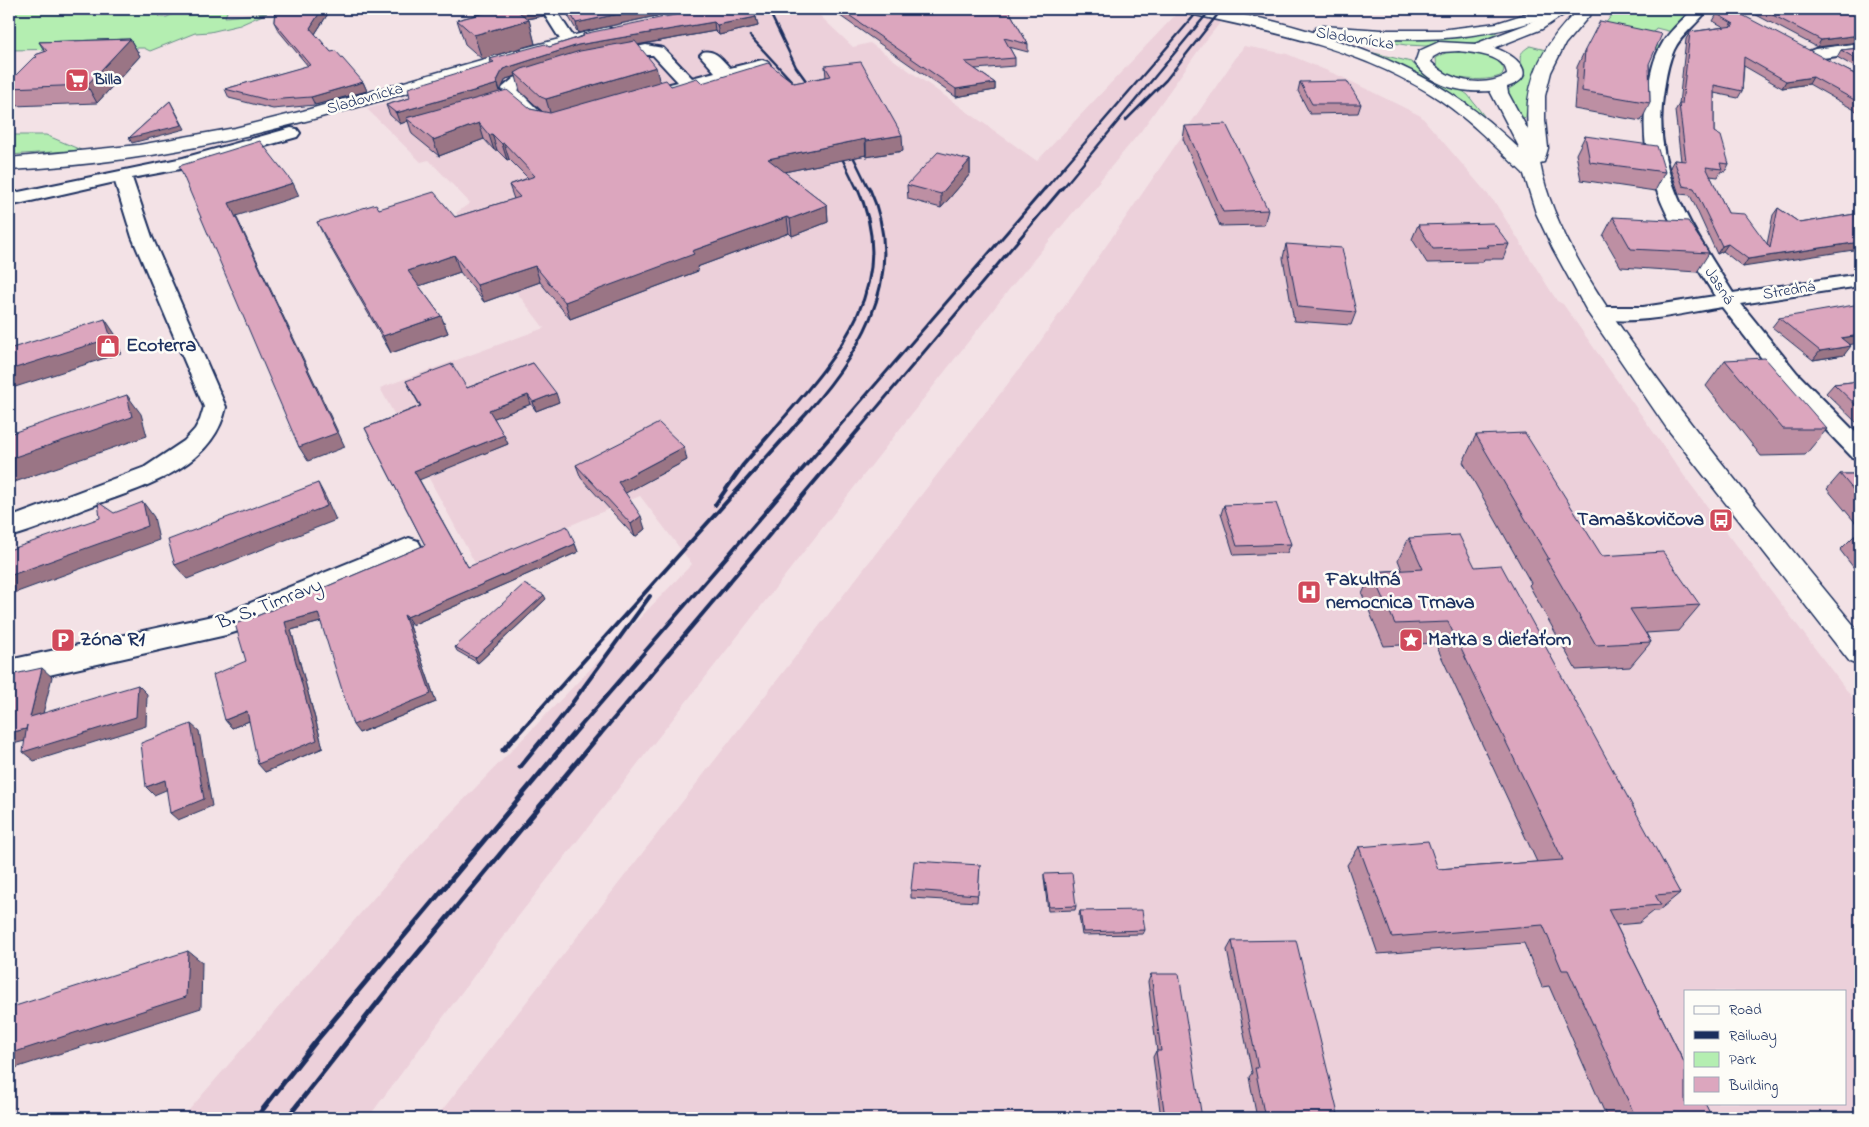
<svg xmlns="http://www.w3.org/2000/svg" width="1869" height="1127" font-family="'Indie Flower',sans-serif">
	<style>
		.built { fill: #ecd0da; fill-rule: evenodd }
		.green { fill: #b4eeb1; stroke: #688e88 }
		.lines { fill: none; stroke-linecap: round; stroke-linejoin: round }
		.street-casing { stroke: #1b2f5e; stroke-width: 4 }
		.secondary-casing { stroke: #1b2f5e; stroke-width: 3 }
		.primary-casing { stroke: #1b2f5e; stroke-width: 3 }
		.street { fill: #fdfcf7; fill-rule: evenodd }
		.secondary { fill: #fdfcf7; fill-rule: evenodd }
		.primary { fill: #fdfcf7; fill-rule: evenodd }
		.rail-far3 { stroke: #1b2f5e; stroke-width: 2.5 }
		.rail-far2 { stroke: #1b2f5e; stroke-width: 3 }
		.rail-far1 { stroke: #1b2f5e; stroke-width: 4 }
		.rail { stroke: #1b2f5e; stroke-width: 5 }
		.wall { fill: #bd8fa3; stroke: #1b2f5e; fill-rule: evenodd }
		.shaded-wall { fill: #9a7485; stroke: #1b2f5e }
		.building { fill: #dca6be; stroke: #1b2f5e }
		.labels { text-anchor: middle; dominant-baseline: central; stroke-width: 5; stroke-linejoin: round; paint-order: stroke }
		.far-street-label { font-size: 16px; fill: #1b2f5e; stroke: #fdfcf7 }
		.far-poi-label { font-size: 16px; font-weight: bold; fill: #1b2f5e; stroke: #fdfcf7; text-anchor: start }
		.poi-label { font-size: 20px; font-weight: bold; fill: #1b2f5e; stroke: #fdfcf7; text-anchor: start }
		.street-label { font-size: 20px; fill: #1b2f5e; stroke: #fdfcf7 }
	</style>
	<rect width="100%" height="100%" fill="#f3e2e6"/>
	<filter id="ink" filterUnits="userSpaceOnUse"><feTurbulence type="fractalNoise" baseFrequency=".02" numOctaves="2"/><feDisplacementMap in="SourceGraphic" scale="10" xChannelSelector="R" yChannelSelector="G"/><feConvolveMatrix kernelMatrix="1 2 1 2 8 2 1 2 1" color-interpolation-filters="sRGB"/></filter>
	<g filter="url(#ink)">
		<path class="built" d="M768,9H816L815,11L853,47L870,43L1037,161L1181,9H1231L1203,44L1141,131L1011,287L517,918L368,1118H182L420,845L692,564L640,496L476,565L380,388L544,328L456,213L470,203L429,160L421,162L367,109L567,50L619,37Z
			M1244,46L1287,54L1342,77L1421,116L1496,204L1557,301L1563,304L1685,477L1860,708V1118H436L1035,349ZM1685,991H1845V1103H1685Z"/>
		<path class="green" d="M11,9H162L159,17H167L175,13L192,12L194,9H228L225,17L267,13L240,25L210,32L195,33L150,51L144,48H134L9,50V11Z
			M1617,9H1695L1672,32L1656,28L1646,43L1662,47L1661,50L1595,36Z
			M1494,32L1502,36L1480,43H1444L1426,46L1406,45L1375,40L1376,37H1442Z
			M1530,46L1546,50L1530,118L1519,117L1508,94V90L1522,80L1525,76C1524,61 1512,57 1530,46Z
			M1366,51L1411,62L1425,74L1457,87L1468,95L1484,116L1478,117L1364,53Z
			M1457,51C1473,52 1498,53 1504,70L1502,75C1488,83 1434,82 1436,58L1447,52Z
			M9,135H46L81,150L9,155Z"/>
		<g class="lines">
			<g class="street-casing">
				<path id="street" d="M541,9H555L576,41L573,44H563Z
					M1693,9H1708C1699,23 1681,34 1674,50C1668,63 1666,76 1664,90C1650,170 1693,229 1733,293L1860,274V286L1741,304L1797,373L1860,437V459L1852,457L1781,383L1722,307C1684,313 1629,327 1592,317L1589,313L1592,309L1599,307H1643L1715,296C1674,230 1632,172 1648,89C1651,74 1653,59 1661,46C1668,32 1683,20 1693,9Z
					M1860,43V53L1815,59L1810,57L1807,54L1810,51L1815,49Z
					M646,45L663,48L692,78L715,72L700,55L703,52C715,49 722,60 730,68L762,60L768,62L770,65L768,68L664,95L658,93L656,90L658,87L678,82L653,55H646L609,62L604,60L601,57L604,54Z
					M552,66L558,68L560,71L558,74L526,84L518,90L545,117L543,121H531L504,95L502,88L514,78Z
					M291,128L297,129L300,133L297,137L191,167L132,178L152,237L226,407C213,470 137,489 84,509C59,519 34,531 9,537V518L145,467L184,441L195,429L200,420L204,407L132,237L115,182L9,206V194L183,158Z
					M409,538L418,541L422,548L418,555L263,623L226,635L9,684V660L226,613Z"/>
			</g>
			<g class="secondary-casing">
				<path id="secondary" d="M1183,9C1227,9 1274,20 1316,33L1314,31L1316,28L1322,26L1381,30H1440L1497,23L1541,9H1561L1559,12C1478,45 1408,41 1323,36C1397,60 1451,86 1509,139C1519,149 1533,159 1541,171L1539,175L1532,177L1525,175C1498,149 1471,121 1440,100C1365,50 1276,32 1190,14L1185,12Z
					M607,27L613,29L615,32L613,35C487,67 364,109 237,138C162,156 85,166 9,170V158L139,145L235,128L303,111L516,50Z"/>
			</g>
			<g class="primary-casing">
				<path id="primary" d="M1554,9H1572L1542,29L1494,48C1514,53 1542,77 1507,87L1508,93L1528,130C1523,81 1544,42 1579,9H1595L1565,44L1551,72L1545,96V120L1548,148L1544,162L1540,163C1552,230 1604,305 1644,360C1711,454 1787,543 1860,633V666L1850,662L1666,427L1588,313L1553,249L1536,213L1523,171L1519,147L1490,91C1463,93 1431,87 1415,63L1419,51L1439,42L1475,44L1530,23ZM1459,51C1474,53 1507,55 1507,75C1483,88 1450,82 1431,62L1433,57L1442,52Z"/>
			</g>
			<use href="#street" class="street"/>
			<use href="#secondary" class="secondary"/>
			<use href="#primary" class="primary"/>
			<path class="rail-far3" d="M771,15L796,67L815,93
				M750,36L801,91
				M1126,120L1166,80L1222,9
				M848,146L869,189
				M837,148L857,189
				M1045,189L1200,9
				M1062,189L1211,9"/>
			<path class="rail-far2" d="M774,429C835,359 903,286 857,187
				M792,429C855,362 912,281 869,187
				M837,429L1046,187
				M859,429L1063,187"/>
			<path class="rail-far1" d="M715,505L743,465L775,428
				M516,736L793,428
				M546,736L567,710L650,596
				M572,736L838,428
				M599,736L860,428"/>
			<path class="rail" d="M503,750L517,734
				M520,767L547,734
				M256,1118L317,1040L573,734
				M287,1118L393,983L600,734"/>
		</g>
		<path class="wall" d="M275,9H331L315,34L331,52L363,82L367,91L315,105L273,109L229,98L225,89L308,66L278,30L274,22Z
			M494,9H541L543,16L527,19L529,20L535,44L482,59L465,44L457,20L494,10Z
			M556,9H688L578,33L566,12L560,13Z
			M833,9H1008L1028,44V52L1009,47L1015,58V66L975,69L995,83V90L956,97L833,11Z
			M1745,9H1860V42L1817,47Z
			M1717,14L1860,76V113L1809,84L1782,88L1744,66L1742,91L1738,98L1714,93V132L1729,164L1725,172L1721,171L1718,177L1710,176L1728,213L1767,244L1773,215L1778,208L1800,223L1855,214L1743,267L1723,251L1717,254L1690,195L1679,194L1670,167L1674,160L1681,161L1675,111L1679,104L1686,39L1690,32L1724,27L1713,21Z
			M756,17L758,26L719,35L715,31L638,45L659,82L671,86L702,83H794L826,77L825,66L903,151L866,157V155L784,172L827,205L828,222L792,236L789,233L697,267L698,271L570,319L540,282L484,302L460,272L419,286L441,316L448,333L391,353L325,238L317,222L379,209L455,217L514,199L509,185L528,178L509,159L507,160L497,150H494L484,139L439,156L412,134L408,121L400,124L390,115L386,105L410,98L491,63L490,59L549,47L583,36V34ZM516,76L520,91L543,112L530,109L500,91L506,79Z
			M130,39L140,56L97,103L13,106L9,99V82L37,57L35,55L45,52L39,42Z
			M1860,48V70L1837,57L1841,50Z
			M1585,50L1649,64L1650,103L1641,121L1574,109L1577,67Z
			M1300,82L1361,104L1358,113L1310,114L1298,91Z
			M1185,126L1268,210L1264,225L1220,226L1183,139Z
			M1585,136L1665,172L1655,191L1581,180L1576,154Z
			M970,160V174L941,208L908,199L907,185Z
			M1613,217L1709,253L1697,272L1621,267L1603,236Z
			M1418,225L1509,244L1503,259H1484L1483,262L1427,263L1412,239Z
			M1286,244L1356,312L1351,325L1294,321L1283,258Z
			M1779,318L1850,344L1844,355L1813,360L1772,327Z
			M1725,360L1827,429L1805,455L1761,456L1706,386Z
			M533,363L559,402L536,411L531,404L494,418L508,444L419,479L468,567L575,544L578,552L412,625L409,623L436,702L359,733L321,622L291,630L323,748L265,772L249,721L232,728L225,720L246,661L257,616L425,545L365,428L420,406L406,381L467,388Z
			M1860,381V435L1854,428L1858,424L1826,393L1834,384Z
			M1476,435L1602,556L1700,605L1678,631L1646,633L1651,642L1630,667L1576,670L1529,585L1531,583L1463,462Z
			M687,460L625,493L645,529L635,537L581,478L576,465Z
			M1840,474H1860V528L1827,489Z
			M1224,505L1291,544L1287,553L1234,555L1221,514Z
			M1854,536H1860V576L1840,550Z
			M1409,538L1475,567L1680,893L1658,911H1654L1639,923L1616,925L1712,1118H1607L1549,986L1542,987L1524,943L1378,954L1347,865L1359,847L1438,869L1537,862L1435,643L1384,646L1362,594L1372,572L1402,570L1398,560Z
			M546,599L478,663L457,651L455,647Z
			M980,865L977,902L911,898V890Z
			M1044,874L1076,906L1075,910L1048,911L1044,878Z
			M1080,911L1145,930L1143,934L1082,935L1079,915Z
			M1232,941L1339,1118H1257L1249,1077L1252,1073L1227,950Z
			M1151,974L1202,1118H1161L1153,1057L1156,1051H1157L1148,982Z"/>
		<path class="shaded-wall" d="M322,9H331L313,37L310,28Z
			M527,9H541L543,16L502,23L499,14Z
			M559,9H565L566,12L560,13Z
			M642,9H688L578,33L576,23Z
			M756,17L758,26L719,35L717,25Z
			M529,20L535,44L482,59L474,35Z
			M714,22L715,31L580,55L515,73L516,76L506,79L500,91L497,81L503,69L578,45Z
			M1860,35V42L1817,47L1821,40Z
			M130,39L140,56L97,103L87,85Z
			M656,67L660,84L551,116L546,99Z
			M1813,77L1809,84L1782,88L1786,81Z
			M363,82L367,91L315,105L311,97Z
			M995,83V90L956,97V89Z
			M498,84L501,94L406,118L408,121L400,124L396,113Z
			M170,101L185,129L132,143L129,138Z
			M479,123L484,139L439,156L433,140Z
			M492,134L497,150H494L489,135Z
			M902,135L903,151L866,157V141Z
			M865,139L866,155L770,175L768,159Z
			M504,143L509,159L507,160L502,144Z
			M970,160V174L941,208V194Z
			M293,183L299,196L236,216L345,447L308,461L299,447L229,203Z
			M827,205L828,222L792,236L790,219Z
			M787,217L789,233L697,267L698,271L570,319L565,302L692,251Z
			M1860,242V249L1743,267L1748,259Z
			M1728,244L1723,251L1717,254L1722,246Z
			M454,255L460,272L416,287L408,271Z
			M535,266L540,282L484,302L477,285Z
			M441,316L448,333L391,353L383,336Z
			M105,319L115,334L121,353L9,389V370Z
			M1860,335V343L1834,347L1841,338Z
			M1851,346L1844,355L1813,360L1820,351Z
			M556,393L559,402L536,411L533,402Z
			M127,395L141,414L147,436L9,484V459Z
			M528,395L531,404L492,419L489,410Z
			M504,435L508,444L419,480L414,471Z
			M684,447L687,460L622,495L618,482Z
			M318,483L326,498L336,520L187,579L175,565Z
			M143,502L154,517L159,540L9,595V576Z
			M641,516L645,529L635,537L631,524Z
			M575,544L578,552L412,625L407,617Z
			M544,595L546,599L478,663L475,658Z
			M318,613L324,621L291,630L323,748L265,772L258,764L285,622Z
			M404,615L409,623L436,702L359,733L353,725Z
			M42,668L52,677L40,726L30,717Z
			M138,685L147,694L146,726L34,761L23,752Z
			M247,711L254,719L232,728L225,720Z
			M191,724L199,731L212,806L178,820L170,813Z
			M26,729L37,738L9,745V733Z
			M165,780L173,787L154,795L146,787Z
			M188,951L202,962L201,1008L9,1070V1054Z"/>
		<path class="building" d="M275,9H322L310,28L331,52L336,51L363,82L311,97L268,100L225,89L310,65L274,22Z
			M500,9H515L529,20L474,35L457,20Z
			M515,9H527L517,11Z
			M568,9H642L576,23Z
			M703,9H749L756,17L717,25L714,22L578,45L503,69L497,81L498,84L396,113L386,105L410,98L408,88L494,62L490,59L545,44L549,47L584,36L583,34Z
			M840,9H1008L1028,44L1004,38L1015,58L965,62L995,83L956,89Z
			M1726,9H1731L1858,76H1860V103L1813,77L1786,81L1744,57L1742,91L1714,85V132L1721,136L1729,164L1720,163L1722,169L1706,167L1728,213L1745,214L1770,248L1778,208L1800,223L1855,214L1856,221L1860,220V242L1748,259L1728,244L1722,246L1694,188L1683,186L1674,160L1686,161L1679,104H1682L1690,32L1733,26L1730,24H1734L1717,14Z
			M1761,9H1860V35L1821,40Z
			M1600,21L1662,34L1649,64L1650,103L1582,91L1585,50Z
			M130,39L87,85L9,88V82L33,58L37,57L35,55L47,51L39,42Z
			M635,41L656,67L546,99L541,97L515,73L522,69L580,51Z
			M1860,48V61L1841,50Z
			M861,62L902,135L866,141L865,139L768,159L827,205L790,219L787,217L692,251L694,254L565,302L535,266L477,285L454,255L408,271L441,316L383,336L317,222L376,204L379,209L434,192L455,217L520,197L509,185L535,176L504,143L502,144L492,134L489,135L479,123L433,140L406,118L507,90L530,109L550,113L666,80L671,86L697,78L702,83L768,63L794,83L831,76L825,66Z
			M1347,81L1361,104H1312L1300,82Z
			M170,101L182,125L129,138Z
			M1226,124L1268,210L1223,212L1185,126Z
			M1585,136L1657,146L1665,172L1590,162Z
			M260,141L293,183L229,203L337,433L299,447L179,166Z
			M938,152L970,160L941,194L907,185Z
			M1613,217L1688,221L1709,253L1631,249Z
			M1493,223L1509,244L1487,245L1489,247L1433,249L1418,225Z
			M1286,244L1342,248L1356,312L1298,307Z
			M1860,304V335L1841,338L1851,346L1820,351L1779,318Z
			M105,319L111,338L9,370V349Z
			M1765,358L1827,429H1783L1725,360Z
			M533,363L556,393L533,402L528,395L489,410L504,435L414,471L468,567L567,526L575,544L407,617L404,615L431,694L353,725L318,613L285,622L317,740L258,764L247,711L225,720L213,675L246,661L235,624L257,616L425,545L365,428L421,406L406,381L452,364L467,388Z
			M1860,381V409L1834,384Z
			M127,395L132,417L9,459V434Z
			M659,423L684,447L618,482L641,516L631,524L576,465Z
			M1525,433L1602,556L1663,552L1700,605L1630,609L1651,642L1596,645L1546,559H1549L1476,435Z
			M1840,474H1860V498Z
			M318,483L327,506L175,565L168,540Z
			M98,502L114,513L143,502L148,526L9,576V550L100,518Z
			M1276,503L1291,544L1237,546L1224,505Z
			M1459,535L1475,567L1501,565L1680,893L1655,895L1661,905L1608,909L1685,1064V1103H1705L1712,1118H1636L1568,970H1562L1543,925L1392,937L1359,847L1428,841L1438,869L1563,860L1448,622L1395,624L1372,572L1423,569L1409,538Z
			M1854,536H1860V544Z
			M524,584L544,595L475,658L455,647Z
			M42,668L30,717L138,685L136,717L23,752L27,725L26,729L9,733V676L10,675Z
			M191,724L204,799L170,813L165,780L146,787L141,743Z
			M914,861L980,865L978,895L911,890Z
			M1072,873L1076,906L1049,907L1044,874Z
			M1142,910L1145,930L1083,932L1080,911Z
			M1296,940L1339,1118H1265L1255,1068H1258L1232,941Z
			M188,951L186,997L9,1054V1008Z
			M1151,974H1179L1202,1118H1165L1156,1051H1161Z"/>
	</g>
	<defs>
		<g id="supermarket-square" transform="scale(1.25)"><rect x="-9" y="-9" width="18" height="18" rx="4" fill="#d1495b" stroke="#fdfcf7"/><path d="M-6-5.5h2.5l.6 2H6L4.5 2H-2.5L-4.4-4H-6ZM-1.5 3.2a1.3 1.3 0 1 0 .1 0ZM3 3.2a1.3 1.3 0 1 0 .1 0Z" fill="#fff"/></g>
		<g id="shop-square" transform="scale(1.25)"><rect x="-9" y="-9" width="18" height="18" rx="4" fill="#d1495b" stroke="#fdfcf7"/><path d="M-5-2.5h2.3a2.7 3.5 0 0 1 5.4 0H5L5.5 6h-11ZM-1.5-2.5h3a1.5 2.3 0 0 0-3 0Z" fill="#fff"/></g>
		<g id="bus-square" transform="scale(1.25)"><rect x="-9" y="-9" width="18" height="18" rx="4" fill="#d1495b" stroke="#fdfcf7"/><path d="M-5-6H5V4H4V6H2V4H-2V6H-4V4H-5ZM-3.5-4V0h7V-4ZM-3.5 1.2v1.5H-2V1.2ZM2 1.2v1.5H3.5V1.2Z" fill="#fff"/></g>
		<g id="hospital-square" transform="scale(1.25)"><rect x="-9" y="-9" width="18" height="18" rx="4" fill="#d1495b" stroke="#fdfcf7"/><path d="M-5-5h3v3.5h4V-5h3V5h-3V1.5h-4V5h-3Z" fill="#fff"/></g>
		<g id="parking-square" transform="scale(1.25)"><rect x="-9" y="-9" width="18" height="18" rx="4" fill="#d1495b" stroke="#fdfcf7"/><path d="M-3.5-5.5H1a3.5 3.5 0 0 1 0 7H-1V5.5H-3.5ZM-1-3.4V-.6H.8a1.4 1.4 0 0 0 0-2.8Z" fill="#fff"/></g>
		<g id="sight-square" transform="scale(1.25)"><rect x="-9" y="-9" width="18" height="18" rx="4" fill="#d1495b" stroke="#fdfcf7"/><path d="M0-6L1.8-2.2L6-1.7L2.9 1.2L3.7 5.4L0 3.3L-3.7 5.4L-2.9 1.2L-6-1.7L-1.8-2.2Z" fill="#fff"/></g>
	</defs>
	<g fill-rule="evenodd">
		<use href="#supermarket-square" x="77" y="80"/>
		<use href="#shop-square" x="108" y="346"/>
		<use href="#bus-square" x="1721" y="520"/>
		<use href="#hospital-square" x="1309" y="592"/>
		<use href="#parking-square" x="63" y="640"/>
		<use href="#sight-square" x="1411" y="640"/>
	</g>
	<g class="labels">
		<g class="far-street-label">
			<text transform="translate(1355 39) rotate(9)">Sladovnícka</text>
			<text transform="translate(365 99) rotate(-16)">Sladovnícka</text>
			<text transform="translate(1719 286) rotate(57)">Jasná</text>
			<text transform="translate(1789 291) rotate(-9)">Stredná</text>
		</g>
		<g class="far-poi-label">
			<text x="94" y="80">Billa</text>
		</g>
		<g class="poi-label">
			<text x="126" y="346">Ecoterra</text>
			<text x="1704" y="520" text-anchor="end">Tamaškovičova</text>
			<text x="1326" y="580">Fakultná<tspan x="1326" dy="23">nemocnica Trnava</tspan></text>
			<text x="80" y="640">Zóna R1</text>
			<text x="1428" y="640">Matka s dieťaťom</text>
		</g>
		<g class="street-label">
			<text transform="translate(270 605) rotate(-21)">B. S. Timravy</text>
		</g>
	</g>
	<rect width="1869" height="1127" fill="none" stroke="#fdfcf7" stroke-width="30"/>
	<rect x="15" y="15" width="1839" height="1097" fill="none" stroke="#1b2f5e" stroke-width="2" filter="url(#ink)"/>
	<rect x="1684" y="990" width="162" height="115" fill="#fdfcf7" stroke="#a3aaba"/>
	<rect x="1694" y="1006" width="25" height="8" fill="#fdfcf7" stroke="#a3aaba"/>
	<text x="1729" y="1014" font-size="15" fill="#1b2f5e">Road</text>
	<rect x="1694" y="1031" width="25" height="8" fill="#1b2f5e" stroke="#a3aaba"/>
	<text x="1729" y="1040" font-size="15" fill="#1b2f5e">Railway</text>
	<rect x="1694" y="1052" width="25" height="15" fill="#b4eeb1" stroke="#a3aaba"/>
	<text x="1729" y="1064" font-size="15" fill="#1b2f5e">Park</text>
	<rect x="1694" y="1077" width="25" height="15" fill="#dca6be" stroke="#a3aaba"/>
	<text x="1729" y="1090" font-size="15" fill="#1b2f5e">Building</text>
</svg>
